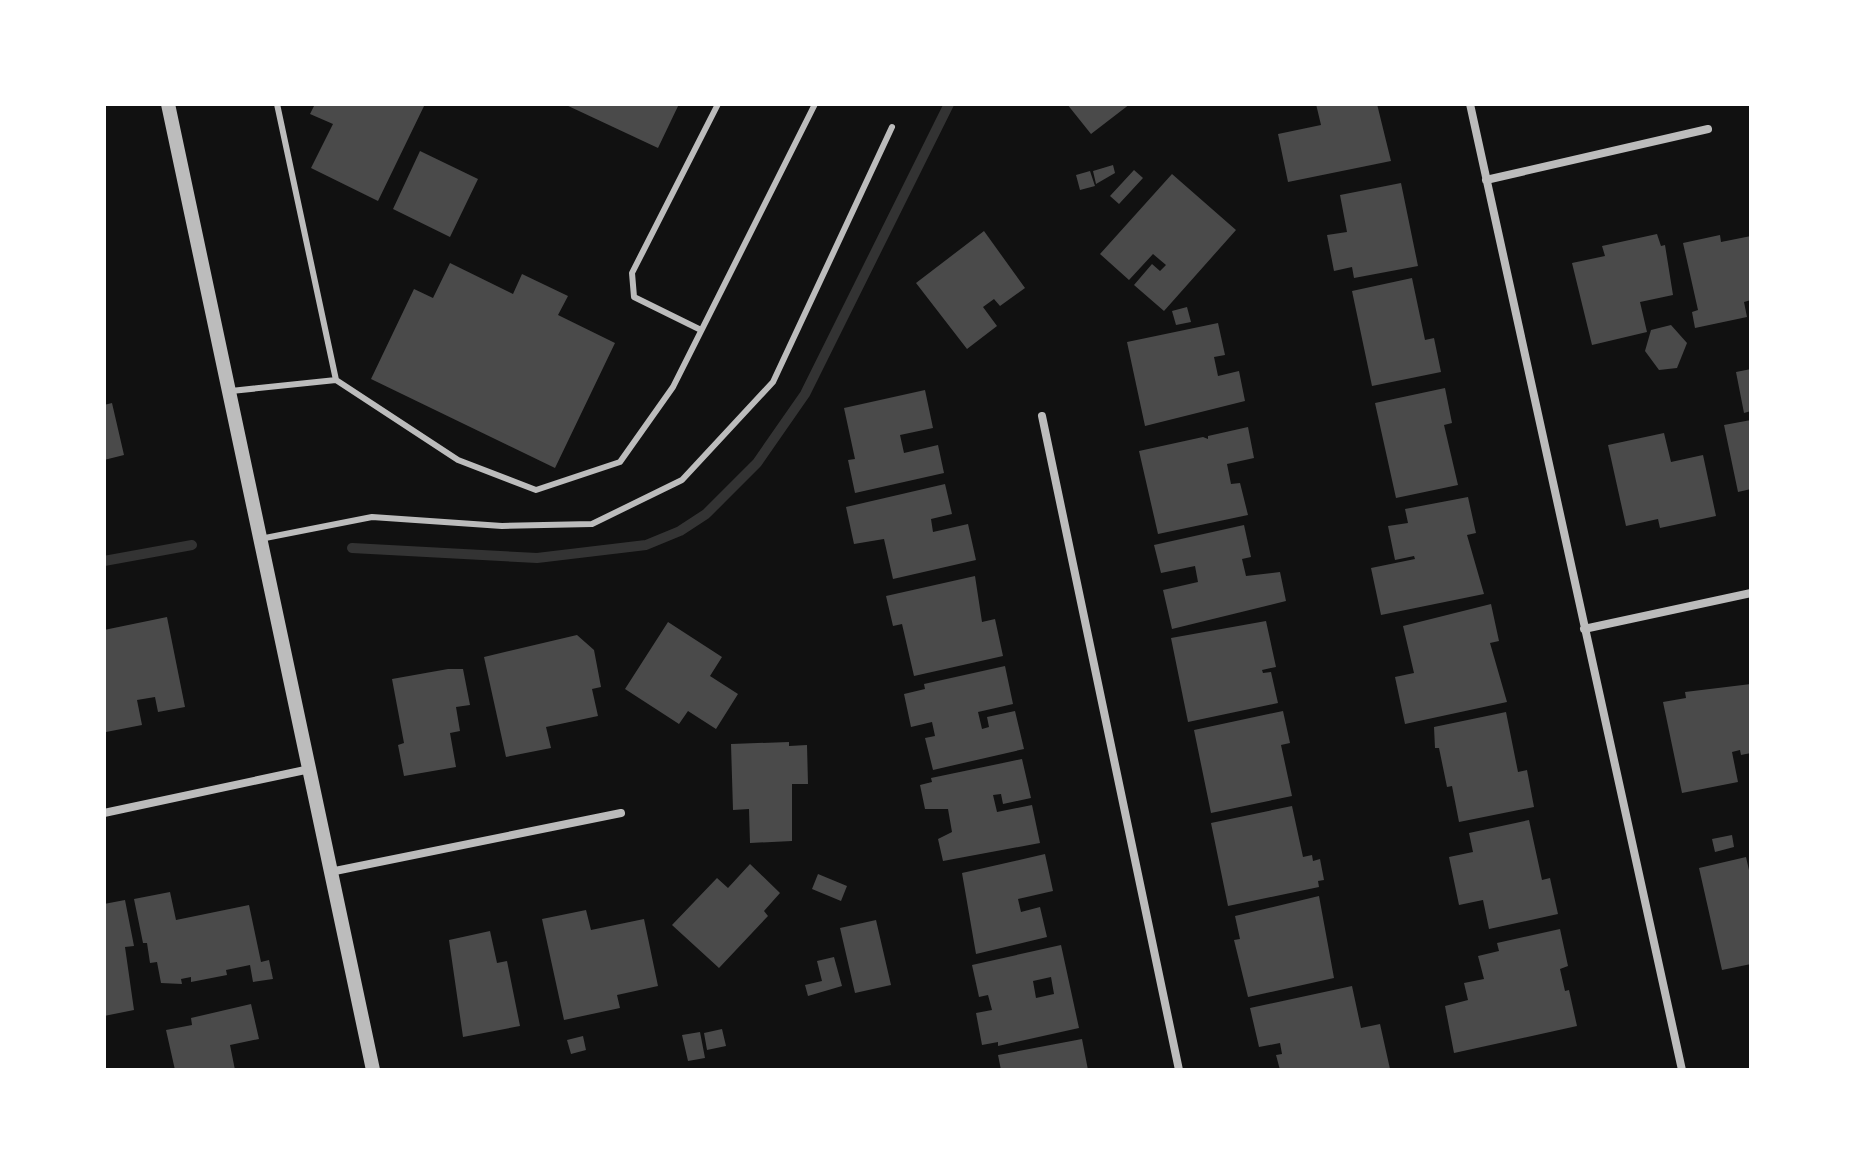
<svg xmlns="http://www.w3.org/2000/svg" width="1855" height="1174" font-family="'DM Sans',sans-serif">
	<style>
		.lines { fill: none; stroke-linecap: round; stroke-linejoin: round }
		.stream { stroke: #333; stroke-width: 10 }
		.building { fill: #4a4a4a; fill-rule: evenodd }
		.service { stroke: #bcbcbc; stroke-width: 6 }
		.minor { stroke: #bcbcbc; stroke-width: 8 }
		.tertiary { stroke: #bcbcbc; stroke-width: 14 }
	</style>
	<rect width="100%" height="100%" fill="#111"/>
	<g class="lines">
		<path class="stream" d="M352,548L537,558L646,545L680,531L706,514L757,463L805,394L949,104
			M104,561L192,545"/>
	</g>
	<path class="building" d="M315,104H425L378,201L311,168L333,124L310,114Z
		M564,104H679L658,148Z
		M1067,104H1130L1091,134Z
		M1316,104H1377L1391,161L1288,182L1278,134L1321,125Z
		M420,151L478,179L450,237L393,209Z
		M1113,165L1115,173L1096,184L1093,171Z
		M1134,170L1143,178L1119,204L1110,196Z
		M1090,171L1095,186L1080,190L1076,175Z
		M1172,174L1236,230L1164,311L1134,285L1152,264L1160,271L1166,265L1153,254L1129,280L1100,254Z
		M1401,183L1418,266L1354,278L1352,267L1334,271L1327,235L1347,232L1340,195Z
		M984,231L1025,288L1000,306L994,299L983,307L997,326L967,349L916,283Z
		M1657,234L1661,246L1665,245L1673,295L1640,302L1647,332L1592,345L1572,263L1605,256L1602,246Z
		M1720,235L1721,242L1751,236V300L1744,302L1747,317L1695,328L1692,312L1698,310L1683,243Z
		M450,263L513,294L522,274L568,296L558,315L615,343L555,468L371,379L414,289L433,298Z
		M1412,278L1425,340L1434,338L1441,372L1372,386L1352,291Z
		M1187,307L1191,322L1176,325L1172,311Z
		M1218,323L1225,355L1214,357L1218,376L1239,371L1245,401L1145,426L1127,342Z
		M1671,325L1687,343L1677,368L1659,370L1645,351L1651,330Z
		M1751,369V411L1744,413L1736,372Z
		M1445,388L1452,423L1444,425L1458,485L1396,498L1375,403Z
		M925,390L933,428L900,435L904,453L938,445L944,473L855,493L848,460L855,459L844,408Z
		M112,403L124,455L104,460V405Z
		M1751,420V489L1738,492L1724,425Z
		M1248,427L1254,458L1227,464L1231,484L1240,483L1248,515L1158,534L1139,451L1203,437L1208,439V436Z
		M1664,433L1671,462L1703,455L1716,516L1660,528L1658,519L1626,526L1608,445Z
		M945,484L952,514L931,519L933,532L968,524L976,560L893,579L884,539L854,544L846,507Z
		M1468,497L1476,533L1467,535L1484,594L1381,615L1371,568L1415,559L1414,556L1395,560L1388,526L1408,523L1405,509Z
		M1244,525L1251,557L1242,559L1246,576L1280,572L1286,601L1172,629L1163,590L1198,582L1195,566L1161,573L1154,545Z
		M975,576L982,622L995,619L1003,656L914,676L902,624L893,626L886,596Z
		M1491,604L1499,641L1490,643L1507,702L1405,724L1395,677L1414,673L1403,626Z
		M167,617L185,707L158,712L155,697L137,700L142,725L106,732L104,630Z
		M1266,621L1276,667L1262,670L1263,673L1271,672L1278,703L1188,722L1171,638Z
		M668,622L722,657L710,676L738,694L716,729L688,711L679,724L625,689Z
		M577,635L594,650L601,687L592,689L598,716L546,727L551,748L506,757L484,657Z
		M1005,666L1013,704L978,712L982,729L989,727L987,717L1015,711L1024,749L933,770L925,738L935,736L932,722L911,727L904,694L925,689L924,684Z
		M448,669H463L470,705L456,707L460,731L450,733L456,767L404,776L398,745L404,743L392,679Z
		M1751,684V753L1741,755L1740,750L1732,752L1738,782L1682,793L1663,702L1686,698L1685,692Z
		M1283,711L1290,743L1281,745L1292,796L1211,813L1194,730Z
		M1506,712L1518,772L1527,770L1534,807L1459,822L1452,786L1447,787L1439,748H1435L1434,727Z
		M789,742V746L807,745L808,784H792V841L750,843L749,809L733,810L731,744Z
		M1022,759L1031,798L1003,804L1001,794L993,795L997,812L1032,805L1040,843L943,861L938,839L952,832L948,809H925L920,785L932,782L931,778Z
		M1292,806L1303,857L1312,855L1313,861L1320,859L1324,880L1318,881L1319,887L1228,906L1211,823Z
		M1529,820L1542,880L1550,878L1558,914L1489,929L1483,900L1459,905L1449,857L1473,852L1469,833Z
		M1732,835L1734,847L1715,852L1712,839Z
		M1045,854L1053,891L1018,899L1021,912L1040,907L1047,937L976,954L962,873Z
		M1746,857L1751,879V964L1722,970L1699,868Z
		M750,864L780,893L764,911L768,916L719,968L672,925L717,878L728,888Z
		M818,874L847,886L841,901L812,889Z
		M170,892L176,920L249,905L261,962L269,960L273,979L253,982L250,965L226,970L227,975L191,982V977L181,979L182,984L161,983L157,962L150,963L147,943H143L134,899Z
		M1319,896L1334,978L1248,997L1234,940L1240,939L1235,916Z
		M125,900L134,946L125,947L134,1010L104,1016V904Z
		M586,910L591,930L644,919L658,986L617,995L620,1008L564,1020L542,919Z
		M876,920L891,985L855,993L840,928Z
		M1560,929L1568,966L1560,969L1565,991L1569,990L1577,1026L1454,1053L1445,1006L1468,1000L1464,983L1484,979L1478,956L1499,951L1497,943Z
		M490,931L497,963L507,961L520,1026L463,1037L449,940Z
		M1061,945L1079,1028L998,1046V1042L982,1045L976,1013L992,1010L988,995L979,997L972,965ZM1051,977L1054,994L1036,998L1033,981Z
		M834,957L842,986L808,996L805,985L822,981L817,961Z
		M1352,986L1361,1028L1380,1024L1390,1069L1280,1070L1276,1055L1282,1054L1280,1043L1259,1047L1250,1008Z
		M251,1004L259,1039L230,1045L235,1070H175L166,1030L192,1025L191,1018Z
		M722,1029L726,1046L707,1050L704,1033Z
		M700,1032L705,1058L688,1061L682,1035Z
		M583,1036L586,1050L571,1054L567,1040Z
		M1082,1039L1088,1070H1001L998,1055Z"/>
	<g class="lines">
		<path class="service" d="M701,330L634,297L632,273L718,104
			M336,380L458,460L536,490L620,462L673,387L815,104
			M231,391L336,380L277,104
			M260,539L372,517L502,526L592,524L682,480L773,382L892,127"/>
		<path class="minor" d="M1470,104L1682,1070
			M1486,180L1708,129
			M1042,416L1179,1070
			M1584,629L1751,593
			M104,813L310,769
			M330,872L621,813"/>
		<path class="tertiary" d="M168,104L373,1070"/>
	</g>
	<rect width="1855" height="1174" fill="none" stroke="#ffffff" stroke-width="212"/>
</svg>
